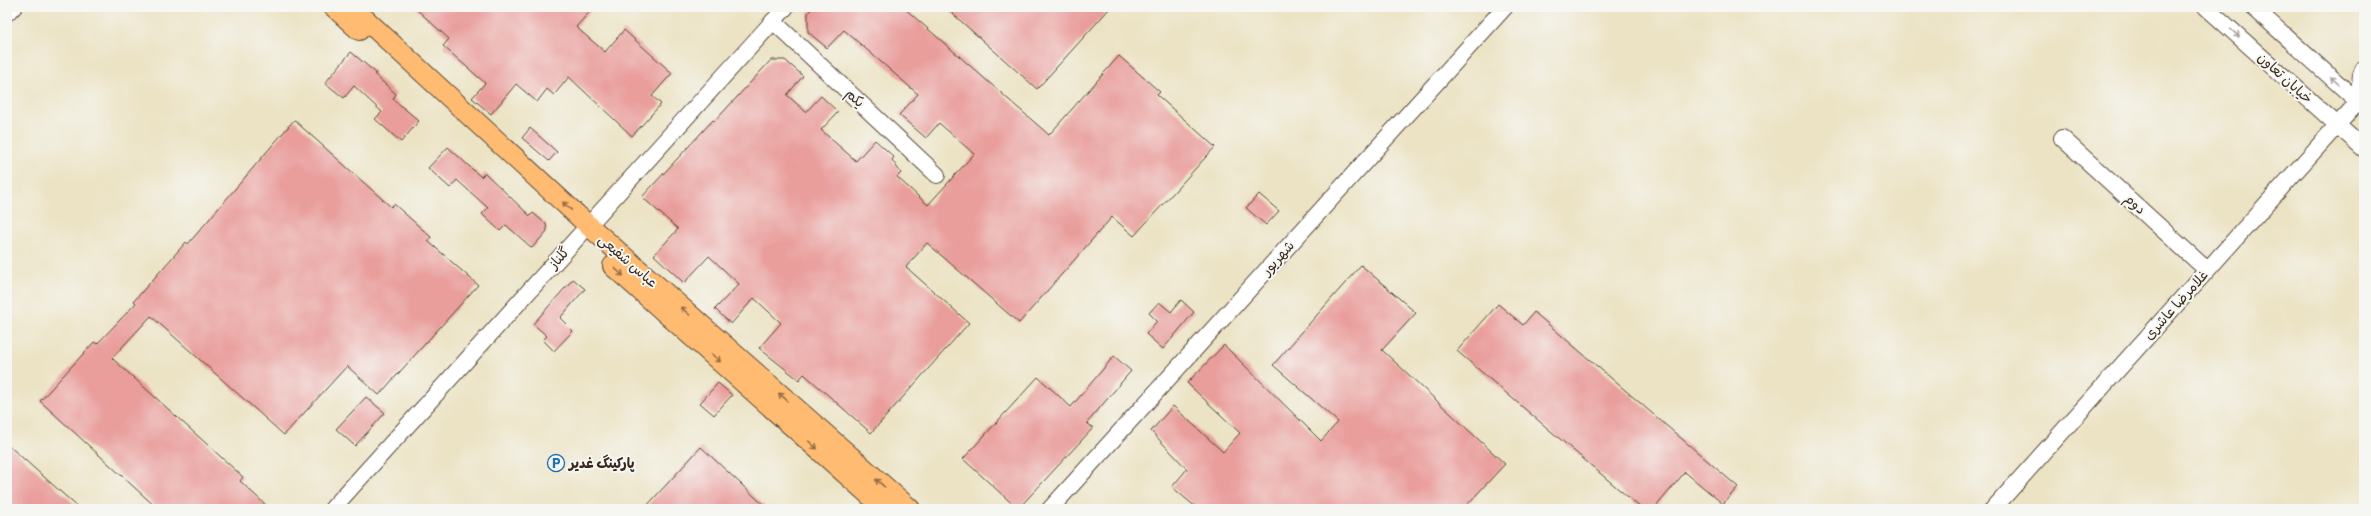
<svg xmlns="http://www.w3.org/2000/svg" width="2371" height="516" font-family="Pangolin,'Playpen Sans Arabic',sans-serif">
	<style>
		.building { fill: #e99e9c }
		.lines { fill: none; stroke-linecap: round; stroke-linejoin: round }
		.minor-casing { stroke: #564637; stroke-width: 18 }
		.major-casing { stroke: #564637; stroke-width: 22 }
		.minor { stroke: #fff; stroke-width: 16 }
		.major { stroke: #ffbb71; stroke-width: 20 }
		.oneway { stroke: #a79f9a }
		.oneway2 { stroke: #936b43 }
		.labels { text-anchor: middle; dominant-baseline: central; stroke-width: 4; stroke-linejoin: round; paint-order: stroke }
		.street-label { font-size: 14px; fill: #3b2a1e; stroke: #f6f6f2 }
		.poi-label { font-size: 14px; font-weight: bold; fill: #3b2a1e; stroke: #f6f6f2; text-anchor: start }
	</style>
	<rect width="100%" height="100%" fill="#f6f6f2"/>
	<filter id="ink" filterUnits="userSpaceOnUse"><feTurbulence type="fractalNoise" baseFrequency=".025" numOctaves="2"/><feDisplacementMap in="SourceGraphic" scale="8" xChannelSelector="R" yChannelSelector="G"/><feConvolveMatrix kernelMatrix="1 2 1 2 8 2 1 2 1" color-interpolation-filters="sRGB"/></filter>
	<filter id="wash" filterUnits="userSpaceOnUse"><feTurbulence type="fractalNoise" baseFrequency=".012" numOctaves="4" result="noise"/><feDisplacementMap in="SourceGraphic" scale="16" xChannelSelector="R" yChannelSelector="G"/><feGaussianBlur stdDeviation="0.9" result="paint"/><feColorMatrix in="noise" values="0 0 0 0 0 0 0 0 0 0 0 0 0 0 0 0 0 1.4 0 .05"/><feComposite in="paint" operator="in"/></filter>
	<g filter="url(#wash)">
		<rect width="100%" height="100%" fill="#ece3c4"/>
		<g id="blocks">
			<path class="building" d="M414,7H594L576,27L605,52L624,30L672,73L652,96L661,104L632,136L569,77L554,95L547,89L537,102L516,84L491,114L472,98L485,83L443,46L449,39Z
				M813,7H903L1049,135L1119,56L1160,92L1157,95L1215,147L1134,236L1112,217L1019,323L927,243L906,267L969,323L871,433L804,374L799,380L759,348L781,323L754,298L731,324L715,309L739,284L709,256L684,283L654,255L678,229L642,197L713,120L715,121L771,60H785L803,76L787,95L806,112L821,96L838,112L821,130L856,161L875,140L894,157L892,160L901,173L897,177L928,205L974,154L939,123L926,138L899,115L918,94L844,30L827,48L808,32V13Z
				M945,7H1111L1037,89Z
				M351,52L376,73L374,74L396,94L393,99L419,121L401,142L375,119L382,112L354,86L344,98L325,83Z
				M294,120L391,207L394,204L431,237L428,241L478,285L379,395L347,366L284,435L151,316L112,358L243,477L240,481L270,509H158L40,401L94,342L97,344L136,303L134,301L186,242L188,244Z
				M530,128L557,152L549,161L522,138Z
				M448,147L481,177L485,173L530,216L533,213L546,224L547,231L532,248L506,225L500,231L482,214L488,208L457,180L450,188L428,168Z
				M1259,194L1279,211L1266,225L1246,208Z
				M1361,265L1416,313L1382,350L1505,464L1463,509H1198L1172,487L1187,469L1151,431L1173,406L1223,452L1240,433L1187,383L1224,345L1321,441L1338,422L1273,365Z
				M573,279L585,289L560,318L573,331L554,351L543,340L547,336L533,324Z
				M1181,300L1194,312L1163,349L1146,334L1157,321L1149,313L1159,302L1171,312Z
				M1498,304L1523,325L1534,312L1738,487L1723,504L1685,472L1654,509H1642L1457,351Z
				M1114,356L1131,371L1087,423L1093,428L1018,509L963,459L1038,377L1071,407Z
				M718,383L732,395L714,415L700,403Z
				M366,397L385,413L355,446L336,429Z
				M7,444L80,509H7Z
				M701,447L768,509H644Z"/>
		</g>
	</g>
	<g filter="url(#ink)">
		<use href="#blocks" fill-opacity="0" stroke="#564637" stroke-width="1"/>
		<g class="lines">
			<g class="minor-casing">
				<path id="minor" d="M2206,7L2364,149
					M2253,7L2364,107
					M7,13L14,7
					M773,21L937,175
					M2358,102L2361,75L2364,68
					M2062,138L2207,270
					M332,509L786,7
					M1050,509L1505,7
					M1993,509L2358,102L2364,99"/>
			</g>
			<g class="major-casing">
				<path id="major" d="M334,7L359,30
					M352,7L589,226L910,509
					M613,266L885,509"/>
			</g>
			<use href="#minor" class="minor"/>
			<use href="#major" class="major"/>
		</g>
		<defs><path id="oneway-shaft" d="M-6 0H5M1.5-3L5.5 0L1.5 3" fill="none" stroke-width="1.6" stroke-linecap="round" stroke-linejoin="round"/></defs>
		<g class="oneway">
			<use href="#oneway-shaft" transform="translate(2235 33) rotate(42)"/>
			<use href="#oneway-shaft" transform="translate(2335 81) rotate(-138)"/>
		</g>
		<g class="oneway2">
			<use href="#oneway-shaft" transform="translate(567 206) rotate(-137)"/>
			<use href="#oneway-shaft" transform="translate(619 272) rotate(42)"/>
			<use href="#oneway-shaft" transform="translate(685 311) rotate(-139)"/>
			<use href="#oneway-shaft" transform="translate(716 358) rotate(42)"/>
			<use href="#oneway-shaft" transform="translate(783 397) rotate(-139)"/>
			<use href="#oneway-shaft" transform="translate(813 445) rotate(42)"/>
			<use href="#oneway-shaft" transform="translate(880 483) rotate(-139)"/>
		</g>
	</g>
	<defs>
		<g id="parking-ring" transform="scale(0.9)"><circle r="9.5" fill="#f6f6f2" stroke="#1f6fb2" stroke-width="1.5"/><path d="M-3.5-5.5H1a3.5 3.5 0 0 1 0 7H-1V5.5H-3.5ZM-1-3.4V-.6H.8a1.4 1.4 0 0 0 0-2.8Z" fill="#1f6fb2"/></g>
	</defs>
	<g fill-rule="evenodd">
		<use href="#parking-ring" x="556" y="463"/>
	</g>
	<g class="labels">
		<g class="street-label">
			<text transform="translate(2285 78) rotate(42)">خیابان تعاون</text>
			<text transform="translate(855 98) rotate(43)">یکم</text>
			<text transform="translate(2135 204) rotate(42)">دوم</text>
			<text transform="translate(559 258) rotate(-48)">گلناز</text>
			<text transform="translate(1278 258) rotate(-48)">شهریور</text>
			<text transform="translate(628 261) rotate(41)">عباس شفیعی</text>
			<text transform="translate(2176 305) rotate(-48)">غلامرضا عاشری</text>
		</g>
		<g class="poi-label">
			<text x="569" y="463">پارکینگ غدیر</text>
		</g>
	</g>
	<rect width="2371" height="516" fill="none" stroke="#f6f6f2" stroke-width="24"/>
</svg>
